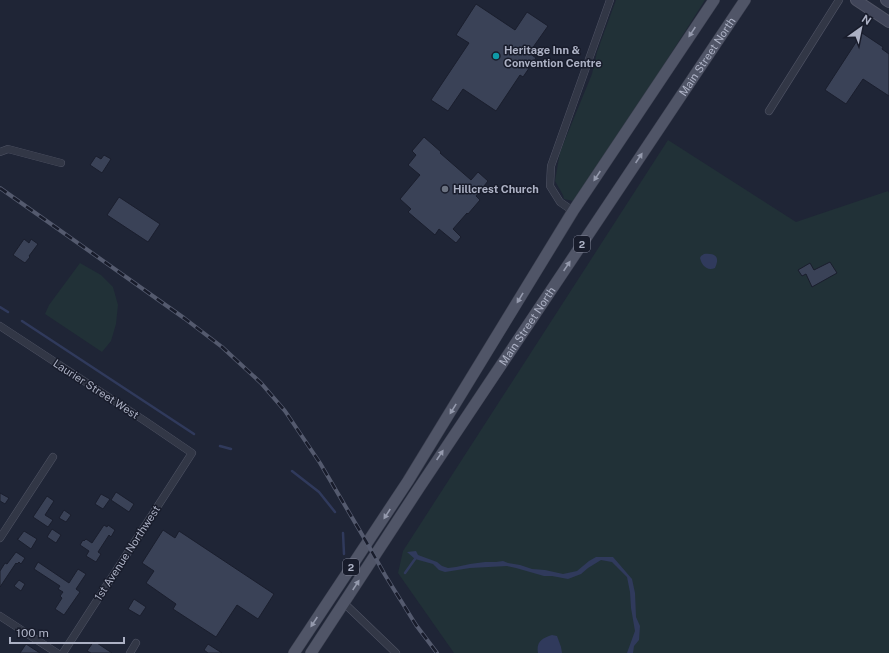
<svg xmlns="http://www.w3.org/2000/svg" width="889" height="653" font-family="'Public Sans',sans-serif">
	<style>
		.green { fill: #213137 }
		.water { fill: #303a5c }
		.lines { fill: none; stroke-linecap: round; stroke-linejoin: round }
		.stream { stroke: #303a5c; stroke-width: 2.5 }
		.building { fill: #3a4257; stroke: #1a1e2d }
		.minor-casing { stroke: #505465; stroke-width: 8 }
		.secondary-casing { stroke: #505465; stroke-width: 12 }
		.primary-casing { stroke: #3c4050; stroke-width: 12 }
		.minor { stroke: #323746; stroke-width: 7 }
		.secondary { stroke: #404559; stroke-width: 10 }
		.primary { stroke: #505567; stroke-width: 11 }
		.rail-casing { stroke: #545a6e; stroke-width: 4 }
		.rail { stroke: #181c2b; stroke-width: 2.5; stroke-dasharray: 8; stroke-linecap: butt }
		.oneway { fill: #959aad }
		.culture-dot { fill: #0f9aa8; stroke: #181c2b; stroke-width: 1.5 }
		.worship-dot { fill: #6b7280; stroke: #181c2b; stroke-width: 1.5 }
		.labels { text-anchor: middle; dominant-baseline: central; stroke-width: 3; stroke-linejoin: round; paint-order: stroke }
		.shield { fill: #181c2b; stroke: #808496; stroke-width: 1 }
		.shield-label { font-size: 10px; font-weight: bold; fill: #acb1c4 }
		.poi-label { font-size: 11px; font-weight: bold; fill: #acb1c4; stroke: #181c2b; text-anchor: start }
		.street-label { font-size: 11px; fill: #acb1c4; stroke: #181c2b }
	</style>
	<rect width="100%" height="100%" fill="#1f2536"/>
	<path class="green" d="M616,0H705L580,197L573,201L564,199L563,195L555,181L560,152L592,74L597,52Z
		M668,140L796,222L888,191L889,193V653H454L398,573L403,551Z
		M80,263L101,275L113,287L118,305L116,324L111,341L102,352L45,314L49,305Z"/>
	<path class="water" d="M704,254C716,253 720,257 715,268C707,271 702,266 700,258L701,256Z
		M416,551L418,555L437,562L442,566L448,568L456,567L470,564L485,562H496L503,561L508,563L520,565L532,569L545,570L563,574L577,571L589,561L596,557H613L632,579L635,593L636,617L640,626L639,640L634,646L633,653H627L635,631L631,608L630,592L627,577L612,562L601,560L588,568L581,574L568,579L552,576H544L516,568L507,566L470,568L445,572L439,570L433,564L415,559L407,552Z
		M552,635L557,636L561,647L562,653H538C536,642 542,638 552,635Z"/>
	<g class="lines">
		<path class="stream" d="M0,307L8,312
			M22,321L194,434
			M220,446L231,449
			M292,471L319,492L335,512
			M343,533L344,554
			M405,573L415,559"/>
	</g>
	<path class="building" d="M476,4L515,30L527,12L548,26L529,53L536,58L523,77L520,75L496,111L463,89L448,111L431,100L469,43L456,35Z
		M862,33L883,47L882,49L889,54V96L863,79L846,104L825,90Z
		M424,137L441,152L440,153L471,180L478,172L488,181L476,196L480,200L468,214L467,213L453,229L461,237L456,243L439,229L435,235L408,212L411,209L400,199L420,175L408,165L416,155L412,151Z
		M104,155L111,159L102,173L90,165L96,156L101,159Z
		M119,197L160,224L148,242L107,215Z
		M24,239L29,243L31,239L38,244L29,256L30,257L25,263L13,255Z
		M830,262L837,273L812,287L806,274L802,276L798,270L810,263L814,270Z
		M116,492L134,504L129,512L111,500Z
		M0,493L9,498L5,504L0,501Z
		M101,494L110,499L103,509L95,504Z
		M47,496L54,501L45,515L53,520L48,527L33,517Z
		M64,510L71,515L66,522L59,518Z
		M104,525L107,527L108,525L115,530L111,537L109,535L98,552L101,554L96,562L86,556L89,551L80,545L83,540L84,541L86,539L92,543Z
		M52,529L61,535L56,543L47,537Z
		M163,530L175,538L179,531L274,594L258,619L237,605L216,637L173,609L176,604L146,583L154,571L142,563Z
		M24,531L37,539L31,549L17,539H18Z
		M16,552L25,558L21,564L19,562L17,564L16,563L0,587V571L5,563L7,564Z
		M38,562L69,583L78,569L86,574L76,589L80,592L64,615L55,609L62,598L60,596L63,592L58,589L60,586L34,569Z
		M19,580L25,584L21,591L14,586Z
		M134,599L146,607L140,616L128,609Z
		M94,641L112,653H91L87,651Z
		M26,644L40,653H20Z
		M208,644L222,653H208L204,650Z"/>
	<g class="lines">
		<g class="minor-casing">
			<path id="minor" d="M769,111L839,0
				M0,152L8,149L61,163
				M573,211L560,202L550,186L551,166L610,0
				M0,326L145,421L192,453L63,653
				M0,538L53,457
				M344,603L396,653
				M0,616L57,653
				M130,653L136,643"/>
		</g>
		<g class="secondary-casing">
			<path id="secondary" d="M856,0L889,22
				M886,0L889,2"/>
		</g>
		<g class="primary-casing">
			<g id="primary">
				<path d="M294,653L367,543L408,481L573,211L714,0"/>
				<path id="s1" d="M311,653L419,488L745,0"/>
			</g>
		</g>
		<use href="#minor" class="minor"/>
		<use href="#secondary" class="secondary"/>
		<use href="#primary" class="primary"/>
		<g class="rail-casing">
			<path id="rail" d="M0,188L184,318L222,347L261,383L285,411L320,463L367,543L385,575L416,625L437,653"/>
		</g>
		<use href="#rail" class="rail"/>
	</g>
	<defs><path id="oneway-solid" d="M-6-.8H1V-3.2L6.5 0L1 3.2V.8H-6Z"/></defs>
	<g class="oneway">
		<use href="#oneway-solid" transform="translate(692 32) rotate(124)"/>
		<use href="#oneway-solid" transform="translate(639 158) rotate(-56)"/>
		<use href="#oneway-solid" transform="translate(597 176) rotate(124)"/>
		<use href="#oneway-solid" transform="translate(567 266) rotate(-56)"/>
		<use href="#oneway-solid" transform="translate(520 298) rotate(121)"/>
		<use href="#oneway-solid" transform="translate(453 409) rotate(122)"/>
		<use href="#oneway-solid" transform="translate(440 455) rotate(-56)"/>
		<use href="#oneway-solid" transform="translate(387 514) rotate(123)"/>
		<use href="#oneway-solid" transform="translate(356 585) rotate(-57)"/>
		<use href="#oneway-solid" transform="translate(314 622) rotate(124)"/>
	</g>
	<circle class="culture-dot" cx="496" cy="56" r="4"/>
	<circle class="worship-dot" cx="445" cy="189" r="4"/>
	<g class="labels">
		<g class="shield">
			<rect x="574" y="236" width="16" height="16" rx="3"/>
			<rect x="343" y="559" width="16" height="16" rx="3"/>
		</g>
		<g class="shield-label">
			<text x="582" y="244">2</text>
			<text x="351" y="567">2</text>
		</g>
		<g class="poi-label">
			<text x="504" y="50">Heritage Inn &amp;<tspan x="504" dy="13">Convention Centre</tspan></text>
			<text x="453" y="189">Hillcrest Church</text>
		</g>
		<g class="street-label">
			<text stroke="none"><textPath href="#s1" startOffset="716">Main Street North</textPath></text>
			<text stroke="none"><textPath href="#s1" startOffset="392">Main Street North</textPath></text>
			<text transform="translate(96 389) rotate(33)">Laurier Street West</text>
			<text transform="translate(127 553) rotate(-57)">1st Avenue Northwest</text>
		</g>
	</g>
	<g transform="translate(861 28) rotate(33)" stroke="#181c2b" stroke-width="3" paint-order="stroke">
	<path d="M0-3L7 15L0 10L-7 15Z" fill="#acb1c4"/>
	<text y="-6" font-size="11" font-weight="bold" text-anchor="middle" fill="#acb1c4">N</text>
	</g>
	<path d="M10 637v6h114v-6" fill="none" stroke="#acb1c4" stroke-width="2"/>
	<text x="16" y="637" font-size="12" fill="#acb1c4" stroke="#181c2b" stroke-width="3" paint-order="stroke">100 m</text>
</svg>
